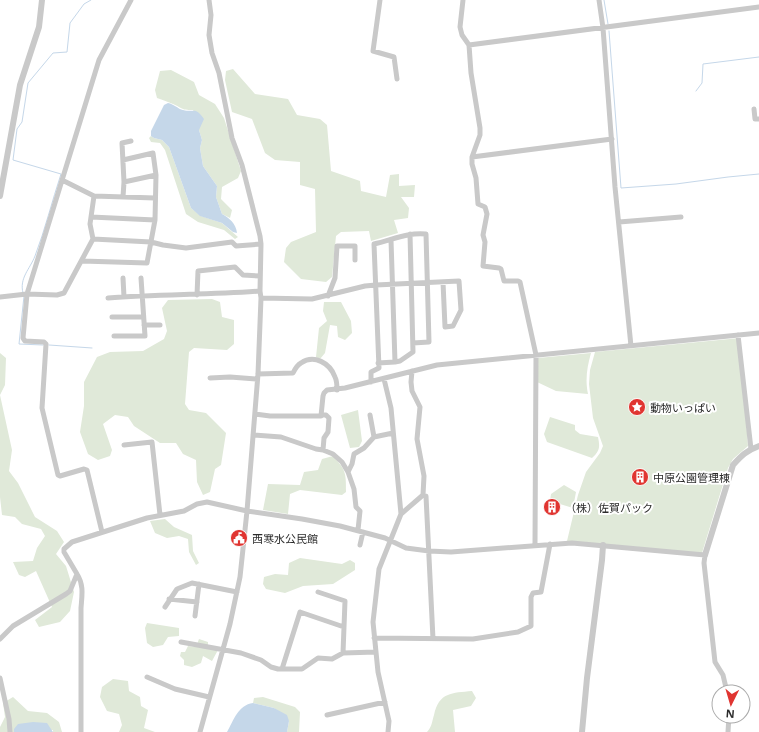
<svg xmlns="http://www.w3.org/2000/svg" width="759" height="732" font-family="'Noto Sans','Noto Sans JP',sans-serif">
	<style>
		.green { fill: #e0e9d9 }
		.water { fill: #c5d7e9 }
		.lines { fill: none; stroke-linecap: round; stroke-linejoin: round }
		.stream { stroke: #c5d7e9; stroke-width: 1 }
		.minor { stroke: #c9c9c9; stroke-width: 5 }
		.tertiary { stroke: #c9c9c9; stroke-width: 6 }
		.labels { text-anchor: middle; dominant-baseline: central; stroke-width: 4; stroke-linejoin: round; paint-order: stroke }
		.poi-label { font-size: 11px; fill: #2c2c2c; stroke: #fff; text-anchor: start }
	</style>
	<rect width="100%" height="100%" fill="#fff"/>
	<path class="green" d="M233,69L255,94L288,99L297,115L320,119L327,125L331,171L360,181L361,191L386,197L390,175L399,174V186L415,185L414,197H401L409,208L408,218L394,220L398,233L371,241L369,231L341,232L336,236L332,277L326,282L301,279L284,262L286,248L291,242L316,232L315,189L300,185V162L275,160L265,153L252,119L232,112L225,80L226,71Z
		M171,70L194,82L199,95L215,104L224,118L241,171L238,178L222,187L221,199L232,210L230,218L222,214L216,197L217,186L203,166L200,148L202,140L193,110C180,110 183,108 173,104C168,102 163,100 157,98L155,90L160,71Z
		M151,136L154,138L162,140L169,147L191,208L201,216L222,223L238,237L235,239L224,230L198,222L186,214L165,150L160,143L151,142L149,138Z
		M212,299L220,302L222,317L234,320V344L227,350L194,348L189,352L185,404L189,410L206,413L226,433L221,465L215,469L210,492L203,495L197,482L196,460L183,454L176,443H160L134,426L128,417L115,415L103,424L112,450L110,456L98,460L88,454L80,432L84,406V382L97,357L110,352L143,351L164,339L167,331L162,308L168,300Z
		M324,302H341L351,321L352,333L345,340L338,337L337,326L330,325L325,353L320,359L316,357L319,328L327,321L323,311Z
		M740,338L748,446L733,459L728,468L702,553L567,541L578,495L586,472L600,453L603,446L593,418L589,384L590,370L595,352Z
		M0,353L6,358L5,385L0,395L12,450L9,471L18,483L35,517L57,531L64,542L56,554L66,566L74,592L70,611L60,622L39,627L35,620L52,607L36,571L25,577L19,575L13,562L33,561L37,548L45,536L41,529L22,524L15,517L2,515L0,497Z
		M591,353C587,367 585,380 588,394L556,391L537,382L538,358Z
		M358,410L362,441L359,447L350,448L341,415Z
		M550,417L575,425V430L580,434L598,437C600,447 600,451 592,458L547,442L544,434Z
		M333,456C346,470 346,473 346,492L342,495L300,490L290,494L288,514L263,510L268,484L300,485L304,472L318,470L322,459Z
		M564,485L576,492L573,508L550,501L551,494Z
		M165,519L174,527L192,535L193,551L199,563L196,565L189,552L188,539L179,536L167,538L155,533L150,521Z
		M300,558L342,564L350,560L355,563V570L333,584L303,586L285,593L266,589L263,584L264,577L275,574L288,575L289,563Z
		M147,623L179,628V636L168,637L163,645L153,647L147,643L145,628Z
		M199,639L208,642V649L218,650L212,661L203,656L201,663L192,667L184,665V660L180,656L181,652H185L188,646L196,647Z
		M113,679L128,681L129,691L140,697L141,706L148,710L144,728L155,732H119L122,725L119,714L107,711L100,697L102,687Z
		M472,691L476,698L471,706L453,710L455,732H427C432,727 432,721 434,715C439,692 452,693 472,691Z
		M13,697L28,711L47,713L59,722L62,732H53V730L14,729V732H0V727L5,717L3,703Z
		M263,697L295,707L300,712L299,732H287L289,721L274,708L253,703L254,698Z"/>
	<path class="water" d="M168,103C174,104 178,109 183,110C195,113 195,106 204,119L199,130L202,140L200,148L203,166L217,186L216,197L222,214C229,218 236,223 237,233L233,232L222,223L200,216L191,208L169,147L162,140L154,138L151,136V131L164,105Z
		M253,703L274,708L287,715L289,721L287,732H227C234,720 238,705 253,703Z
		M33,722L47,723L53,732H14V729L18,724Z"/>
	<g class="lines">
		<path class="stream" d="M604,0L608,24
			M609,31L621,188L676,184L728,177L759,174
			M696,91L702,83L703,64L759,57
			M23,293C19,278 30,269 35,256C45,230 52,201 61,174L13,160L17,129L22,122L28,83L53,53L67,52L70,23L84,4L91,0
			M24,296L19,344L43,345
			M49,345L92,348"/>
		<path class="minor" d="M380,0L373,51L394,57L397,79
			M463,0L460,27L462,35L469,45L471,73L480,128V135L472,157V164L476,178L478,204L485,207L487,214L483,235L485,242L483,266L499,268L501,269L504,281H518L520,282L536,355L535,545
			M599,0L603,28L615,187L631,346
			M469,45L759,7
			M754,109L755,119H759
			M472,157L612,139
			M62,180L94,196L155,198
			M124,182L156,175
			M123,197L124,182L122,143L131,141
			M91,217L155,220
			M619,222L681,217
			M93,239L151,242L163,245L186,248L232,242L236,246L261,244
			M82,261L147,263L155,220L156,175L153,153L123,160
			M123,278L124,297
			M197,295L198,271L235,267L243,275L260,276
			M328,296L335,278L337,246H355V260
			M0,297L27,294L57,295L64,293L93,239L90,224L94,196
			M108,298C159,294 209,295 260,291
			M261,298L312,299L365,286L376,285L459,281L461,310L453,326L445,327L443,282
			M112,317H143
			M144,325H160
			M738,335L751,449
			M114,336H145L141,278
			M395,362L400,361L413,352L410,234
			M378,363L395,362L391,240
			M412,371L411,382L412,391L420,407L417,439L424,476L423,495
			M258,374L293,373C295,369 297,365 301,363C314,354 330,363 335,377C337,381 337,385 337,390
			M210,378L230,377L257,379
			M384,379L391,408L401,514L379,569L373,622L378,672L389,721L388,732
			M371,382V372L379,368L374,244C392,240 408,232 426,234L429,342L413,343
			M255,414L270,416H321L323,396L324,393L327,390L345,388L437,365L759,333
			M322,415H326L329,418L328,432L324,438L323,450
			M370,415L374,437
			M253,435L281,437L316,449L323,450L333,454L342,462L348,472L354,489L356,507L360,511L358,530
			M124,445L152,442L160,515
			M348,472L352,464L354,454L364,448L374,437L393,433
			M401,514L423,495L426,496L433,639
			M102,532L87,470L84,469L60,476L58,475L42,408L46,344L44,342L25,341L23,338L27,294L99,60L131,0
			M360,545L363,532
			M77,574C84,585 82,595 81,608V732
			M318,592L345,601L343,653
			M169,599L197,602
			M165,607L177,589L192,583L237,592
			M195,616L199,584
			M374,638L473,639L518,632L531,626V597L533,593L541,592L550,544
			M0,639L13,626L66,594L70,591L77,574L64,552V549L72,542L147,518L184,511L197,504L207,502L247,511L302,519L340,526L385,538L406,548L429,551L451,552L572,543L705,555L704,563L715,662L723,675L727,692
			M181,642L241,653L261,660L271,667L278,669H302L318,658L332,659L343,653L376,652
			M282,669L300,612L344,627
			M147,677L175,689L209,697
			M0,678L9,719L10,732
			M327,715L385,702
			M200,732L230,624L240,577L247,511L258,374L261,298L260,291L261,244L260,236L242,165L232,138L219,73L212,53L209,35L211,15L209,0
			M728,732L729,716"/>
		<path class="tertiary" d="M0,196L20,85L39,27L42,0
			M705,555L733,465C741,456 747,450 759,446
			M582,732L587,678L602,560L603,545"/>
	</g>
	<defs>
		<g id="sight-disc" transform="scale(0.9)"><circle r="9.5" fill="#e03531" stroke="#fff"/><path d="M0-6L1.8-2.2L6-1.7L2.9 1.2L3.7 5.4L0 3.3L-3.7 5.4L-2.9 1.2L-6-1.7L-1.8-2.2Z" fill="#fff"/></g>
		<g id="building-disc" transform="scale(0.9)"><circle r="9.5" fill="#e03531" stroke="#fff"/><path d="M-4-6H4V6H1V3H-1V6H-4ZM-2.5-4.3h1.7v1.8h-1.7ZM.8-4.3h1.7v1.8H.8ZM-2.5-1h1.7V.8h-1.7ZM.8-1h1.7V.8H.8Z" fill="#fff"/></g>
		<g id="civic-disc" transform="scale(0.9)"><circle r="9.5" fill="#e03531" stroke="#fff"/><path d="M-.6-6.5H3V-4.5H.6V-3L4-1V1h2V6H-6V1h2V-1L-.6-3ZM-1.2 2.5V6h2.4V2.5Z" fill="#fff"/></g>
	</defs>
	<g fill-rule="evenodd">
		<use href="#sight-disc" x="637" y="407"/>
		<use href="#building-disc" x="640" y="477"/>
		<use href="#building-disc" x="552" y="507"/>
		<use href="#civic-disc" x="239" y="538"/>
	</g>
	<g class="labels">
		<g class="poi-label">
			<text x="650" y="407">動物いっぱい</text>
			<text x="653" y="477">中原公園管理棟</text>
			<text x="565" y="507">（株）佐賀パック</text>
			<text x="252" y="538">西寒水公民館</text>
		</g>
	</g>
	<g transform="translate(731 704) rotate(185)"><circle r="19" fill="#ffffff" stroke="#ababab"/>
	<path d="M0-3L7 15L0 10L-7 15Z" fill="#e03531"/>
	<text y="-6" font-size="11" font-weight="bold" text-anchor="middle" fill="#2c2c2c">N</text>
	</g>
</svg>
